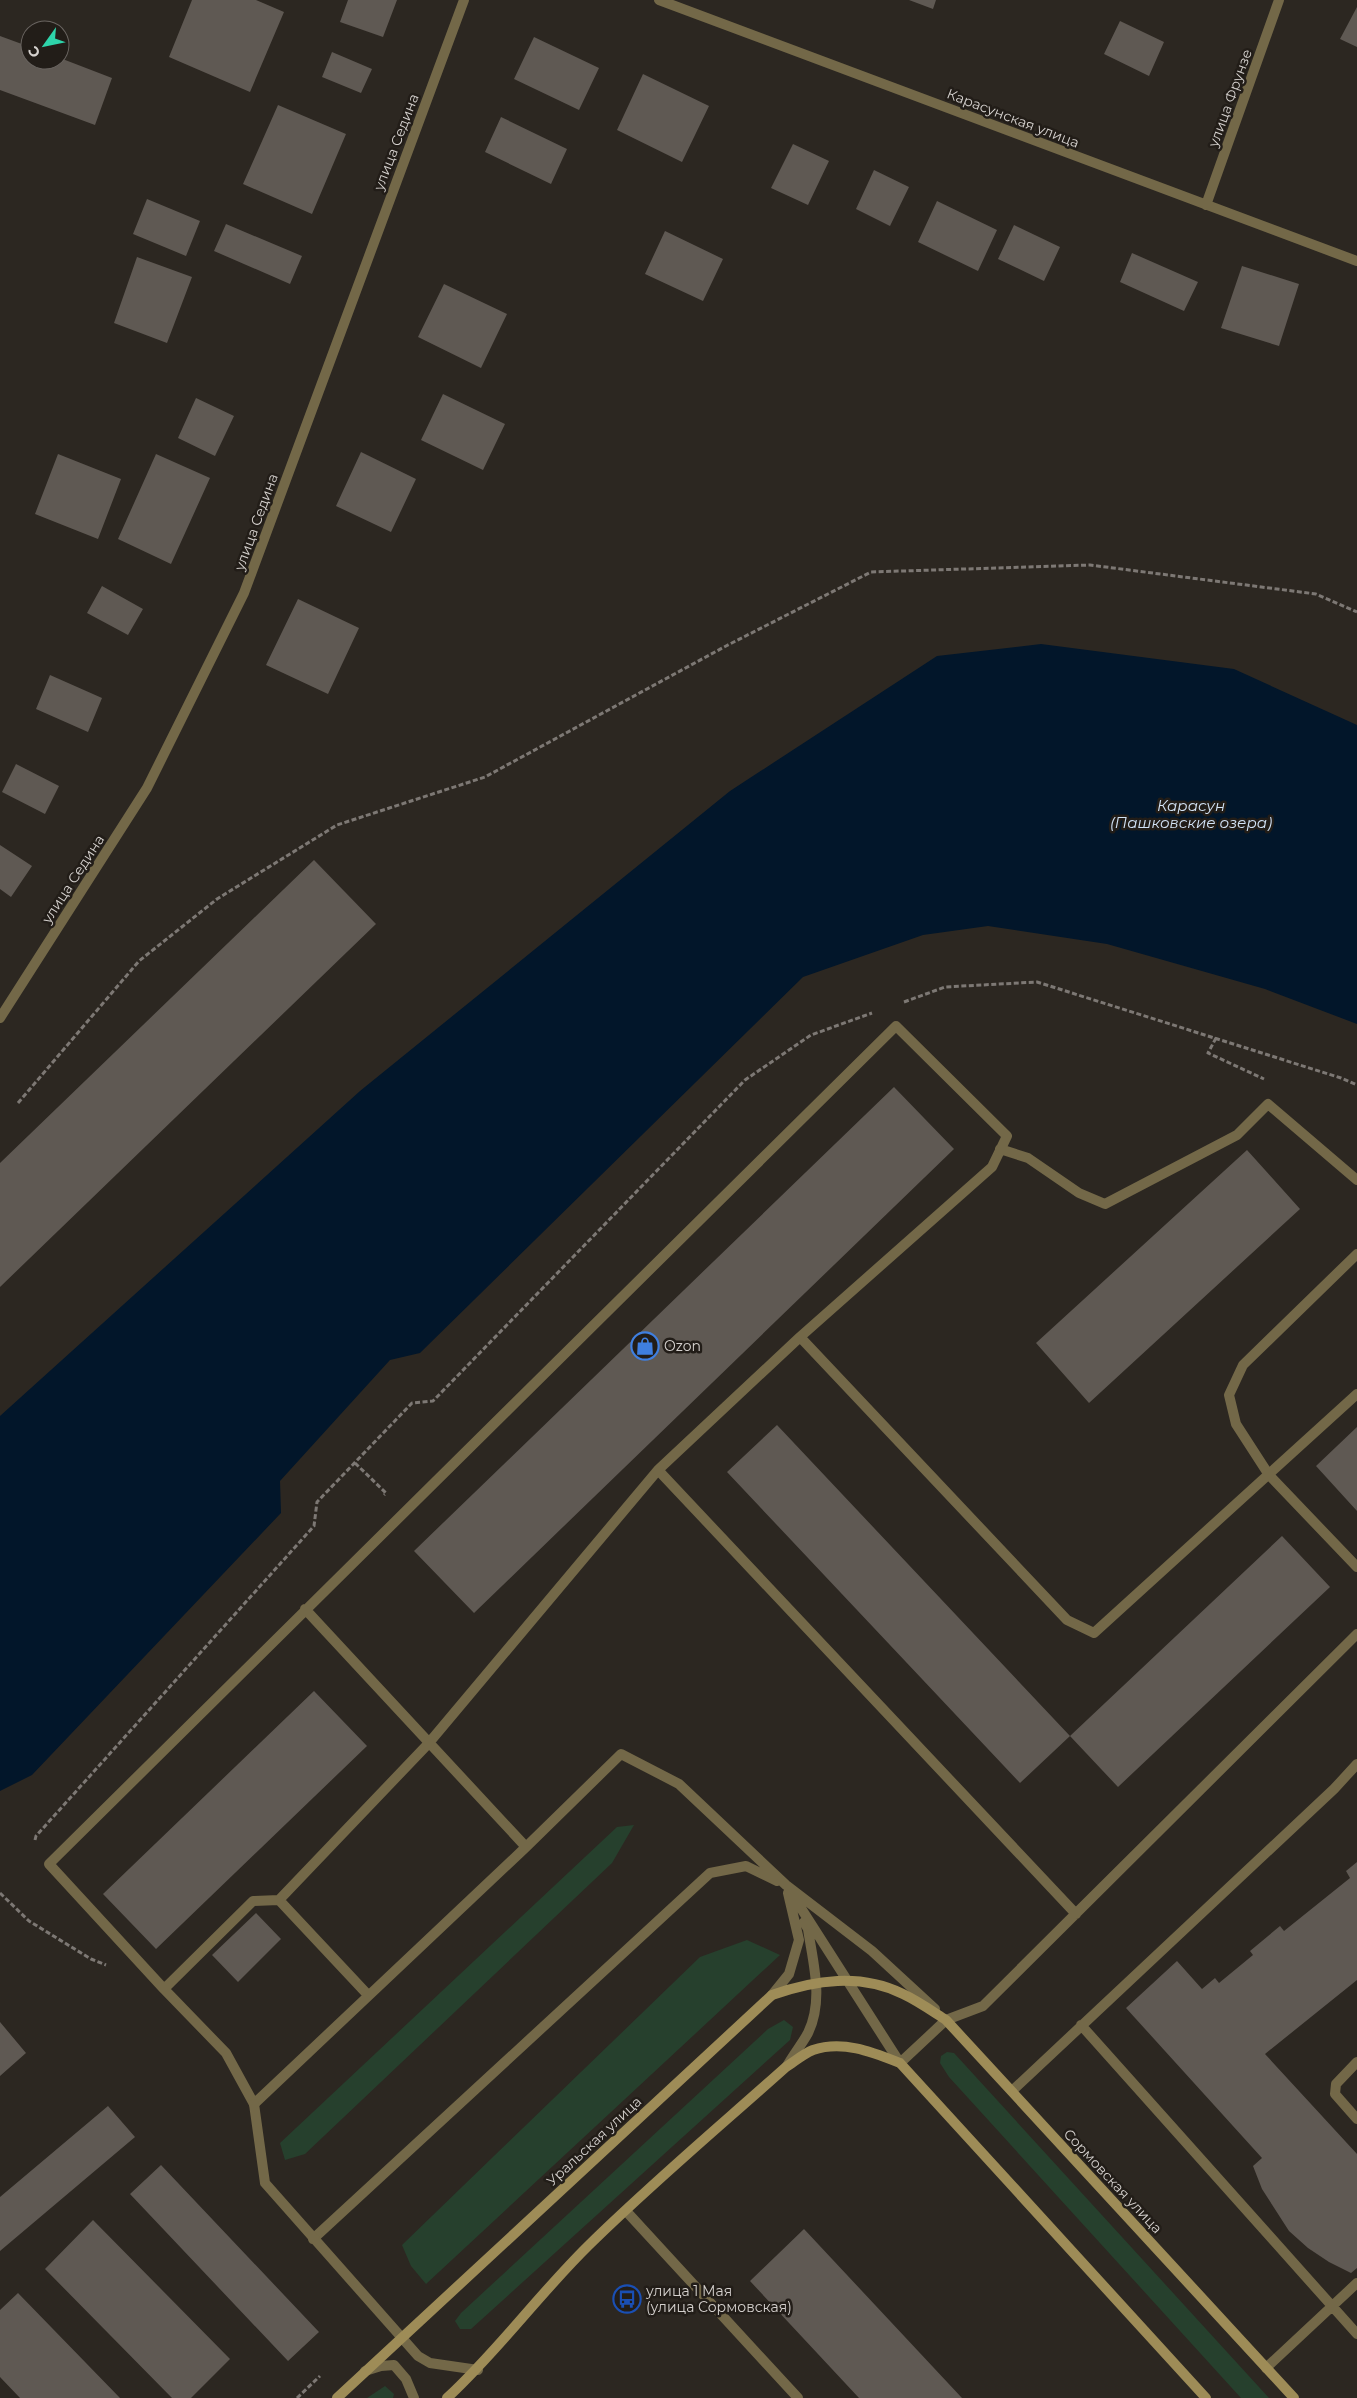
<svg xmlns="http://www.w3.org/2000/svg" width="1357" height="2398" font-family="Montserrat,sans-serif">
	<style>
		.green { fill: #26402d }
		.water { fill: #02162a }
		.building { fill: #5f5953 }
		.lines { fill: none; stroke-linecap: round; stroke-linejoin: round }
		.path { stroke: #7d7874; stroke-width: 3; stroke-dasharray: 5 2.5; stroke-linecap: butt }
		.lane { stroke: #736848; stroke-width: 10 }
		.street { stroke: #736848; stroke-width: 10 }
		.secondary { stroke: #9e8c57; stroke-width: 10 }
		.labels { text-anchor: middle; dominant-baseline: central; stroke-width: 5; stroke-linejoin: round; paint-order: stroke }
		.street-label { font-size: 14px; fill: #d5d1ce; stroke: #221d18 }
		.poi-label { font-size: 14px; fill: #d5d1ce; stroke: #221d18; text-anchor: start }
		.water-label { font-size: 15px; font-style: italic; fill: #d2e3f6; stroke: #221d18 }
	</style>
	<rect width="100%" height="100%" fill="#2c2721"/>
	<path class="green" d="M634,1825L612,1863L305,2154L285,2160L280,2143L617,1827Z
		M747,1940L780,1955L426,2284L411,2266L402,2245L700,1957Z
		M784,2020L793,2027L790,2040L471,2329H460L455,2321L461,2313L768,2029Z
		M947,2052L954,2053L1269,2398H1241L949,2077L940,2063L941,2056Z
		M385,2386L394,2394L393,2398H367Z"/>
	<path class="water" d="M1041,644L1234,669L1357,725V1024L1265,989L1107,944L988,926L923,935L803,977L420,1353L390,1360L280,1481L281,1513L32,1775L0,1791V1416L360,1091L730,791L937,656Z"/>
	<path class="building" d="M192,0H256L284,12L250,92L169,57Z
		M348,0H397L383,37L340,22Z
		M909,0H936L933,9Z
		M1357,7V47L1340,39Z
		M1120,21L1164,42L1149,76L1104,54Z
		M0,36L30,47V60L60,58L112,78L95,125L0,90Z
		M534,37L599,68L579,110L514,79Z
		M332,52L372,69L361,93L322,77Z
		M643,74L709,106L682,162L617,130Z
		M278,105L346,134L312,214L243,184Z
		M501,117L567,149L551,184L485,152Z
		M793,144L829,161L808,205L771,188Z
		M874,170L909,187L890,226L856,209Z
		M147,199L200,221L186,256L133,234Z
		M937,201L997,230L978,271L918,242Z
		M226,224L302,256L290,284L214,251Z
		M1014,225L1060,247L1044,281L998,259Z
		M665,231L723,259L703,301L645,274Z
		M1132,253L1198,282L1184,311L1120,282Z
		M137,257L192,277L167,343L114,323Z
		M1242,266L1299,284L1279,346L1221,328Z
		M444,284L507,314L481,368L418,337Z
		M443,394L505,424L483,470L421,440Z
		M196,398L234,416L215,456L178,438Z
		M361,452L416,479L391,532L336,506Z
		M58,454L121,479L98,539L35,514Z
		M156,454L210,478L171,564L118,539Z
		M102,586L143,609L128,635L87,613Z
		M298,599L359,628L328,694L266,665Z
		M50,675L102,698L88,732L36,709Z
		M16,764L59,786L45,814L2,792Z
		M0,845L32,866L11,897L0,889Z
		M314,860L376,924L0,1287V1163Z
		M894,1087L954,1149L474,1613L414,1551Z
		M1247,1150L1300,1209L1089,1403L1036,1343Z
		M777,1425L1070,1736L1020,1783L727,1472Z
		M1357,1427V1511L1316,1466Z
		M1282,1536L1330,1587L1118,1787L1070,1736Z
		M314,1691L367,1746L156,1949L103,1894Z
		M1357,1862V1980L1265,2054L1357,2154V2268L1351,2273L1329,2262L1308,2248L1289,2231L1262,2189L1253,2166L1262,2158L1126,2008L1177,1961L1202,1989L1215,1978L1219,1983L1253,1955L1250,1951L1280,1926L1284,1931L1350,1878L1346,1871Z
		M256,1913L281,1939L238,1982L212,1955Z
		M0,2022L26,2053L0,2076Z
		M108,2106L135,2137L0,2251V2197Z
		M161,2165L319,2332L288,2361L130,2194Z
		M93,2220L230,2359L191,2398H172L45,2269Z
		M804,2229L962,2398H859L750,2281Z
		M18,2293L120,2398H20L0,2377V2310Z"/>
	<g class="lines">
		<path class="path" d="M904,1002L945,987L1037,982L1341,1078L1357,1085
			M1216,1038L1208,1053L1264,1079
			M18,1103L139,961L217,899L337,825L485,777L726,646L871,572L1090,565L1316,594L1357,612
			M355,1463L386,1493L384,1495
			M35,1840L36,1836L314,1526L317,1502L412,1403L433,1401L745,1080L811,1035L872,1013
			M0,1893L29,1921L91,1959L106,1965
			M297,2398L320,2376"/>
		<path class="lane" d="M1000,1149L1028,1158L1079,1193L1105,1204L1237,1135L1268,1104L1357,1180
			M1357,1254L1243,1365L1229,1395L1236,1424L1269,1475L1357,1567
			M800,1337L1067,1620L1094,1633L1357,1394
			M658,1470L1076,1914
			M305,1609L526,1847
			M790,1891L900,2063L946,2020L983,2006L1357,1634
			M279,1900L368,1995
			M164,1989L49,1864L896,1026L1007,1136L992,1167L800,1337L658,1470L428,1744L279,1900L253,1901L164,1989L226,2053L254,2104L526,1847L621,1754L679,1784L786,1885L872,1951L935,2009
			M772,1995L789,1974L799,1940L788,1893
			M1081,2025L1357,2334
			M1357,2062L1336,2084L1335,2094L1357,2119
			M787,2066C793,2055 802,2044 808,2033C824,2000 813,1963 808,1929L804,1922
			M1012,2091L1334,1789L1357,1764
			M626,2211L798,2398
			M313,2239L710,1873L746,1866L777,1881
			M1266,2368L1357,2283"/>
		<path class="street" d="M659,0L1357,261
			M1206,205L1279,0
			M0,1018L147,788L244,593L464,0
			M254,2104L265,2183L418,2356L430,2363L478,2370
			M365,2371L381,2366L394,2365L406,2379L414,2398"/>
		<path class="secondary" d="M337,2398L772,1995C815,1980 860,1973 903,1994C918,2001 932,2011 946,2020L1294,2398
			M447,2398C498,2351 539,2294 589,2245C652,2183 720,2126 786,2067C794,2062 803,2054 813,2050C843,2040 872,2052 900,2063L1206,2398"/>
	</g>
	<defs>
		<g id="shop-ring" transform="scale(1.4375)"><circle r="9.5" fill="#221d18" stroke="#3f7fe0" stroke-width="1.5"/><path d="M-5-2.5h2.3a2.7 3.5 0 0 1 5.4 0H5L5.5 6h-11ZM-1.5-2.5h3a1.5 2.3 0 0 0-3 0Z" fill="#3f7fe0"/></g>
		<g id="bus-ring" transform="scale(1.4375)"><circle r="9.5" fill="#221d18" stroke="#1a4fb4" stroke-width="1.5"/><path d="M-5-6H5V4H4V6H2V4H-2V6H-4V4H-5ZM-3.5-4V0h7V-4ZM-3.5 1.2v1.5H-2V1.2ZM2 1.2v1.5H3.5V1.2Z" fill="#1a4fb4"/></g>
	</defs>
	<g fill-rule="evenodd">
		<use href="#shop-ring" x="645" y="1346"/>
		<use href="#bus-ring" x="627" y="2299"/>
	</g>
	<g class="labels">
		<g class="street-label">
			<text transform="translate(1230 98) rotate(-70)">улица Фрунзе</text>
			<text transform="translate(1013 118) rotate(21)">Карасунская улица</text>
			<text transform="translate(396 142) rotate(-69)">улица Седина</text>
			<text transform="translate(256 522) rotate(-70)">улица Седина</text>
			<text transform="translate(73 879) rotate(-57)">улица Седина</text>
			<text transform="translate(594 2141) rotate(-43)">Уральская улица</text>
			<text transform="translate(1113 2181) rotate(47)">Сормовская улица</text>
		</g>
		<g class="poi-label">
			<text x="664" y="1346">Ozon</text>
			<text x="646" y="2291">улица 1 Мая<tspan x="646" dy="16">(улица Сормовская)</tspan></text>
		</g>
		<g class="water-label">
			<text x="1191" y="805">Карасун<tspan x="1191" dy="17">(Пашковские озера)</tspan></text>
		</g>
	</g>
	<g transform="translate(45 45) rotate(237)"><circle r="24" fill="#221d18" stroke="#6a6561"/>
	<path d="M0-4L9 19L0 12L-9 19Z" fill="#2ed4aa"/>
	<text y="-8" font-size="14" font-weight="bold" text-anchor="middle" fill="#d5d1ce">С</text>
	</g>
</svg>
